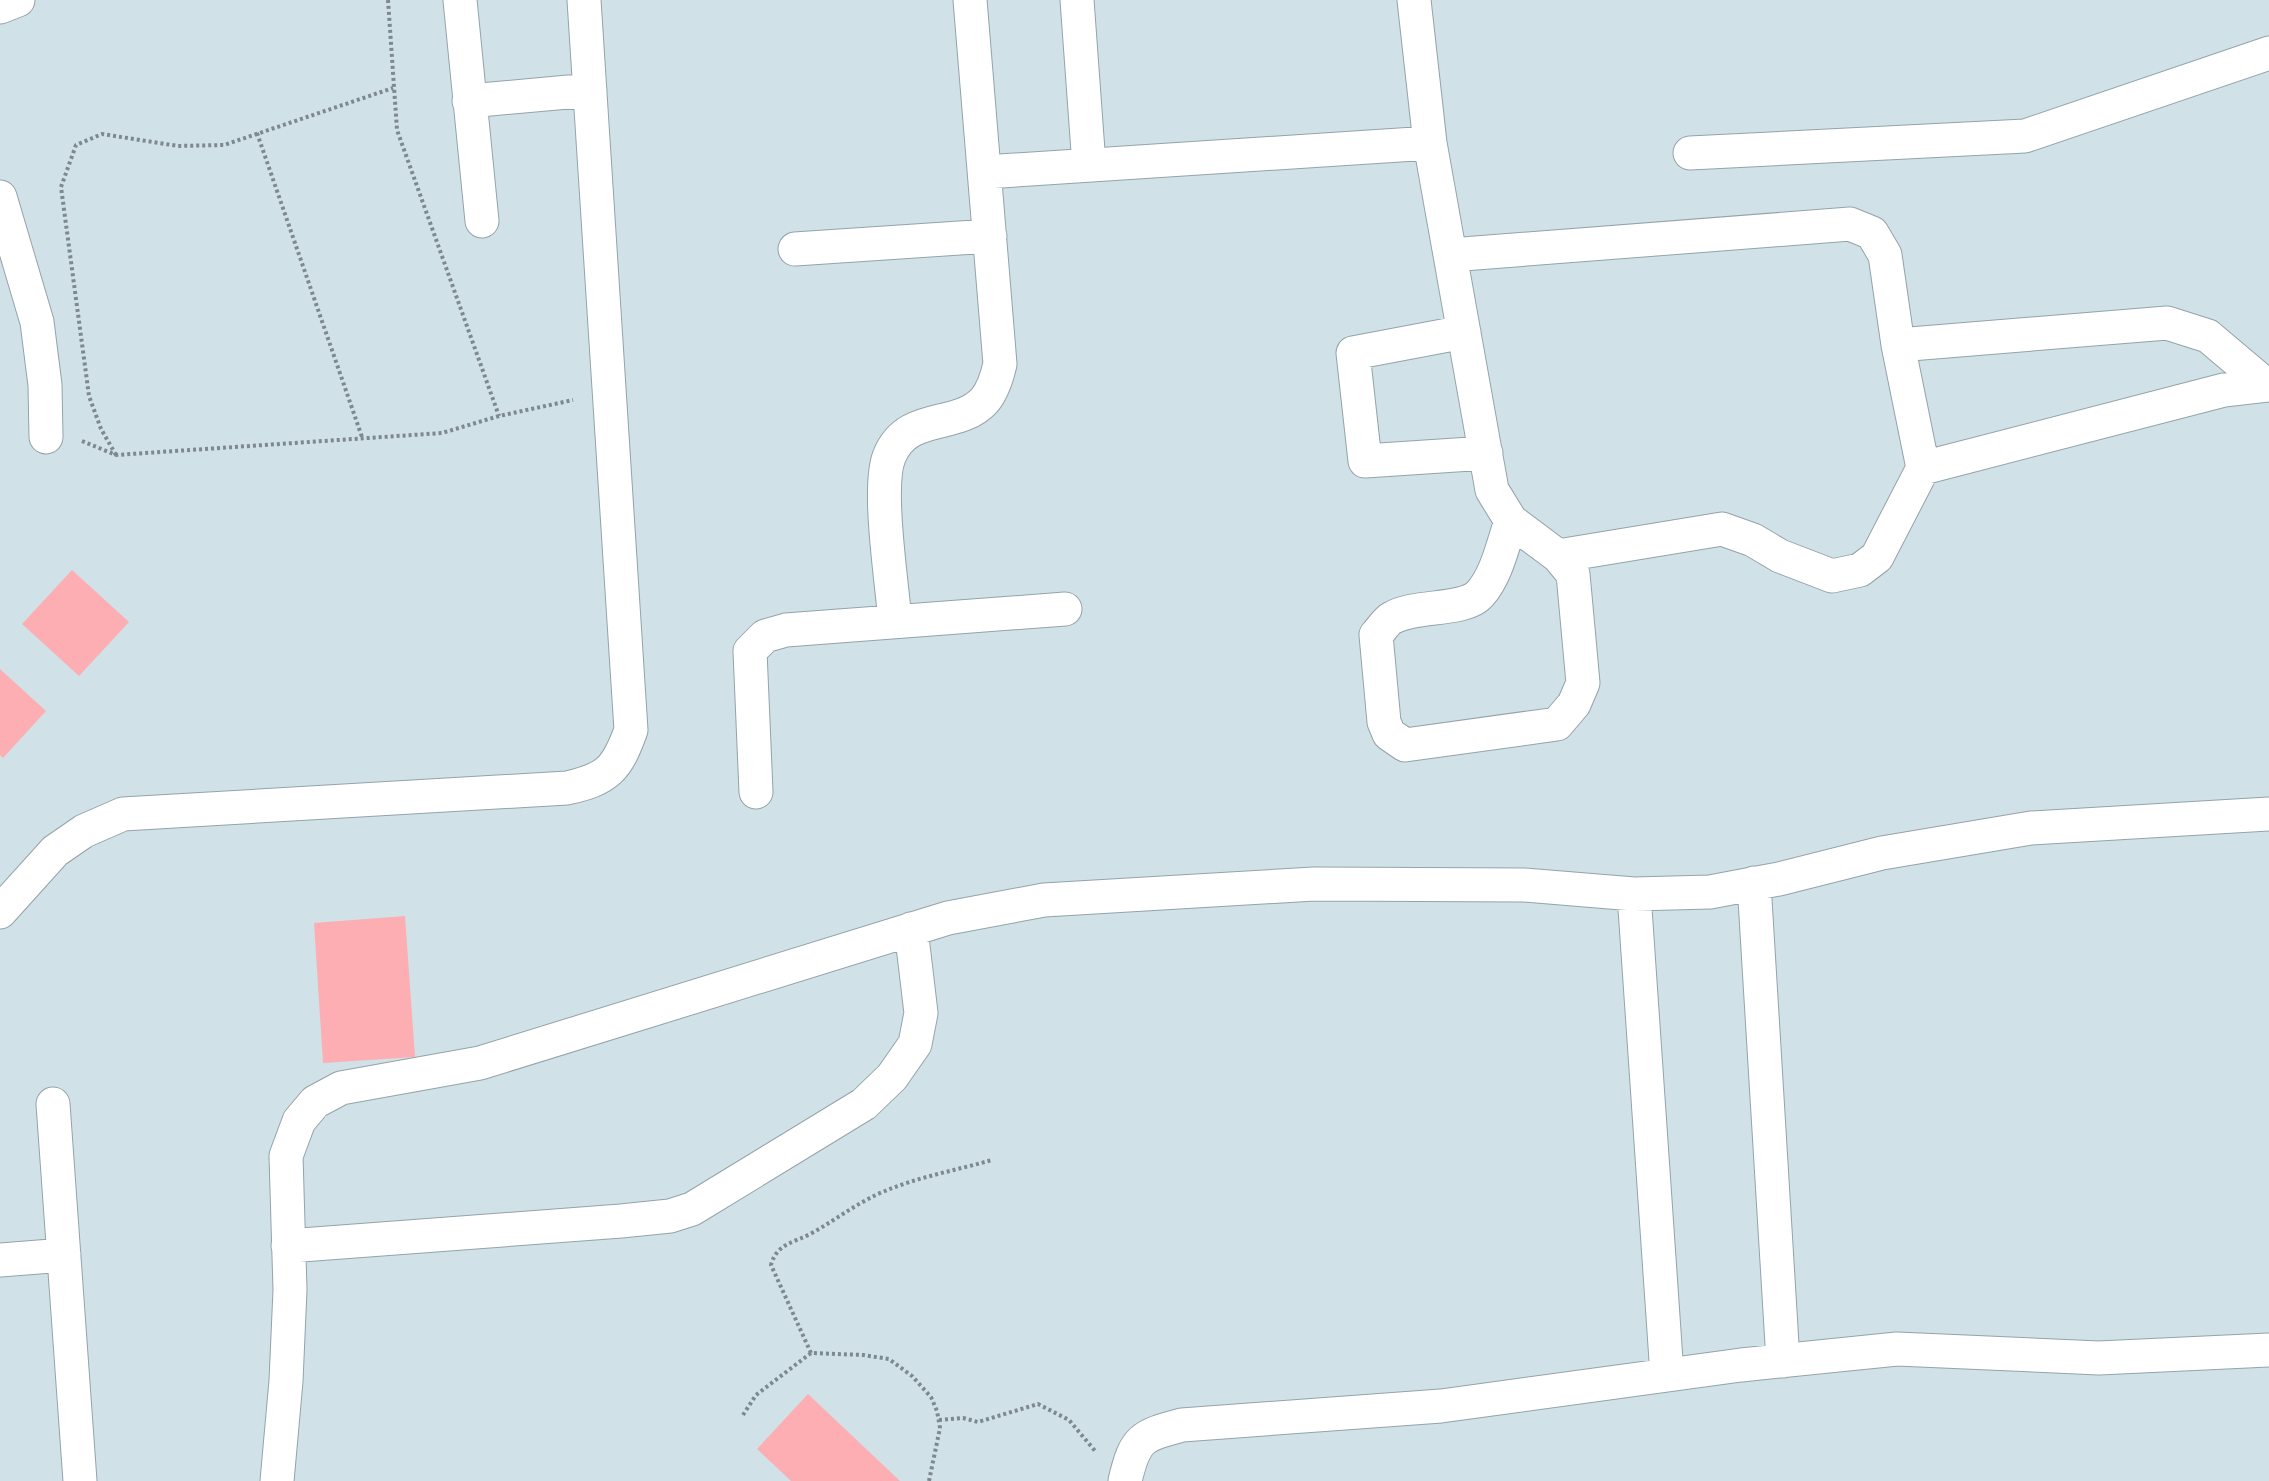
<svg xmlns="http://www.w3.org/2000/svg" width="2269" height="1481" font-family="'Fira Sans',sans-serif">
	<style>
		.pitch { fill: #fcaeb3 }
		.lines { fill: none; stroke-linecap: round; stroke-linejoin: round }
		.minor-casing { stroke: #94a3aa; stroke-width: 35 }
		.path { stroke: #7d898e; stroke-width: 4; stroke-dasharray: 3 3; stroke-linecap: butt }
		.minor { stroke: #fff; stroke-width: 33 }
	</style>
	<rect width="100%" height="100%" fill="#d1e1e8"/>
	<path class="pitch" d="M72,570L129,622L79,676L22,624Z
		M0,669L46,711L3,758L0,755Z
		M405,916L415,1057L323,1063L314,923Z
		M808,1394L900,1481H791L757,1449Z"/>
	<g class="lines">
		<g class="minor-casing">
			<path id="minor" d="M460,0L482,221
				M1077,0L1089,165
				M1414,0L1430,143L1492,490L1511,521L1558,556L1573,574L1583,683L1574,704L1557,724L1405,745L1389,734L1384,722L1376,635C1381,630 1386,621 1392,618C1415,604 1464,612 1480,594C1497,575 1503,544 1511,521
				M0,7L18,0
				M469,101L590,90
				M1690,153L2025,136L2269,53
				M985,172L1430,143
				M0,197L37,322L45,385L46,437
				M795,249L990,236
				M1450,255L1850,224L1872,233L1885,255L1898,345L1923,468L2224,390L2269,385
				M1464,332L1353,353L1365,461L1486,453
				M1898,345L2167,323L2208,336L2266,385
				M1558,556L1722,529L1753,540L1780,556L1832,576L1860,570L1877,557L1923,468
				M895,621C892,583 877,488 889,457C907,411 957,430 984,401C993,391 997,377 1000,364L970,0
				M756,792L750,651L765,636L786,630L1065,609
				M1754,883L1783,1361
				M1634,894L1667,1375
				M0,912L55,851L84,831L123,814L567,788C608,779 617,769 631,730L584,0
				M53,1104L80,1481
				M288,1246L621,1221L670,1216L692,1209L864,1104L892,1077L915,1044L921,1013L911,929
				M0,1260L64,1255
				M277,1481L286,1381L290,1290L286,1156L299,1121L315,1102L341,1088L480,1063L948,918L1044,900L1314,884L1524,885L1634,894L1710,892L1779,879L1882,853L2031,828L2269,814
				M1125,1481C1135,1438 1141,1436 1182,1425L1441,1406L1741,1365L1897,1349L2099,1358L2269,1350"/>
		</g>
		<path class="path" d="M388,0L397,130L499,416
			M257,133L362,437
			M82,441L116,455L442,433L499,416L573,400
			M116,455L101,429L89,396L61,187L76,145L102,134L178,146L224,145L393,88
			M811,1353L771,1265C777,1243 794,1243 812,1233C837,1219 858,1202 885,1191C918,1177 957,1170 992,1160
			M743,1415L756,1395L811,1353L863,1355L889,1359L912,1376L931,1397L937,1411L940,1428L929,1481
			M939,1420L963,1418L978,1422L1038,1404L1069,1420L1096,1452"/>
		<use href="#minor" class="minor"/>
	</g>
</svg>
